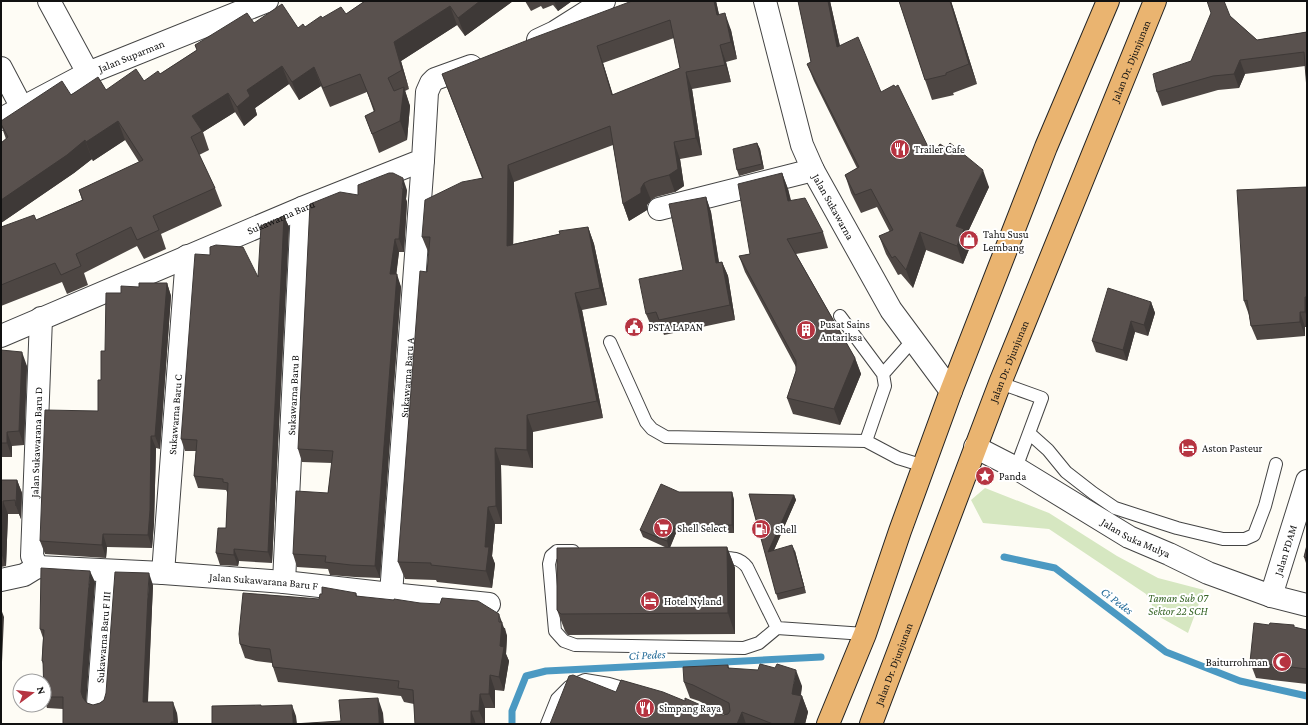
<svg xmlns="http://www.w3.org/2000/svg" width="1308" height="725" font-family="'Crimson Pro',serif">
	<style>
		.green { fill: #d6e7c1 }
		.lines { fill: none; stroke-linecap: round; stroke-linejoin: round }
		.stream { stroke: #4b99c2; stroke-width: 7 }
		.service-casing { stroke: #444; stroke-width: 14 }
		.minor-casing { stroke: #444; stroke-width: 24 }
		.tertiary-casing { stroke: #444; stroke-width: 24 }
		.trunk-casing { stroke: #222; stroke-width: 24 }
		.service { stroke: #fff; stroke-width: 12 }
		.minor { stroke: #fff; stroke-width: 22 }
		.tertiary { stroke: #fff; stroke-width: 22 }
		.trunk { stroke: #eab470; stroke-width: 22 }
		.wall { fill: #4d4643; fill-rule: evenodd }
		.shaded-wall { fill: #3e3937 }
		.building { fill: #59514e; stroke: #3e3937; fill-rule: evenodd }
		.labels { text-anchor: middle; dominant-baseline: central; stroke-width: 4; stroke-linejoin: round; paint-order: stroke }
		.street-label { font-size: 11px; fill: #111; stroke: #fff }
		.poi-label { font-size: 11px; fill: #111; stroke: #fff; text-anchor: start }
		.park-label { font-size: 11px; font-style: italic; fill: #366426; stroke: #fff }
		.water-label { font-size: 12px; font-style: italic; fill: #246c99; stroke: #fff }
	</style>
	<rect width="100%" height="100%" fill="#fefcf5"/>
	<path class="green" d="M985,488L1049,513L1117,556L1158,578L1204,590L1188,633L1158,616L1146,594L1049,529L983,523L971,500Z"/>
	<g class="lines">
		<path class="stream" d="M1004,557L1055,568L1166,652L1240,681L1307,696
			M512,724V711L526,676L546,671L821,657"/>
		<g class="service-casing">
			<path id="service" d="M840,316L883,374L885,386L866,441
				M610,342L646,422L652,429L666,437L866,441L898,458L924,466
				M883,374L913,340
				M1000,383L1042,398L1016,468
				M1029,433L1048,450L1066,472L1093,493L1115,508L1177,528L1223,539H1245L1254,535L1265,506L1276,464
				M573,551H557L551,556L549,564L555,631L564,641L575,645L744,648L759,643L777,628L865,634
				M715,558C729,558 738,556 747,567L777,628
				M547,724L557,699L569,687L585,680L609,684L633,691"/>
		</g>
		<g class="minor-casing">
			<g id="minor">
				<path d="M49,1L88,73"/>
				<path d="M538,40L555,32L604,1"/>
				<path d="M1,68L22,108"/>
				<path id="s1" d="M1,119L88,73L267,1"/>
				<path d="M659,209L813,170"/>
				<path id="s2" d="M1,336L302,208L423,160L427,92L431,83L435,79L471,66"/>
				<path id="s3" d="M37,567L163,573L284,582L391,594L489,604"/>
				<path id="s4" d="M37,567L32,556L41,318"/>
				<path id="s5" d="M163,573L187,256"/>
				<path d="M1,580L24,575L37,567"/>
				<path id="s6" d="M284,582L302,208"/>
				<path id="s7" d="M391,594L423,160"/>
				<path id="s8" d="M1271,596L1307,481"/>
				<path id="s9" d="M98,704L108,571"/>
			</g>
		</g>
		<g class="tertiary-casing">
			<g id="tertiary">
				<path id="s10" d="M765,1L802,145L813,170L891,310L951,391"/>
				<path id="s11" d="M975,447L1016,468L1129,537L1169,554L1208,573L1271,596L1307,605"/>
			</g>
		</g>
		<g class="trunk-casing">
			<g id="trunk">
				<path d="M828,724L865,634L900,531L951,391L1046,147L1108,1"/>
				<path id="s12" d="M871,724L1000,383L1155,1"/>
			</g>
		</g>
		<use href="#service" class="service"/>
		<use href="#minor" class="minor"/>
		<use href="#tertiary" class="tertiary"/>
		<use href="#trunk" class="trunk"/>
	</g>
	<path class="wall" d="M365,1H513L465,36L457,25L401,61L409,89L405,91L410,106L407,140L379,153L365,116L374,112L367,92L330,107L321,86L299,100L289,84L255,108L257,115L244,126L235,112L203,132L209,150L199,155L215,188L222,206L161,234L166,249L144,259L137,246L84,273L88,285L67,294L62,282L1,306V227L36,220L82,200L79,190L139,162L125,140L93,161L92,159L74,173L1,223V143L6,139L1,125V121L71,95L106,90L144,81L160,74L197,50L195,45L254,23L298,28L305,27L322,18L346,14Z
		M525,1H572L558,11L553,5L543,9L541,6L531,11Z
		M716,1L719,15L731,30L737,59L726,62L731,82L692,89L702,155L680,159L684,186L675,192L656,197L651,200L647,205V210L629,221L623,204L613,145L514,182L513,244L560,234L588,227L594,244L607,305L582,310L603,418L533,432V468L501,465L502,524H495L492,556L495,564L492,588L437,582L436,580L405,579L398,562L429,254L422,237L482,178L442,74ZM674,38L680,68L613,95L603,63Z
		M798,1H830L840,46L881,92L932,155L989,187L966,236L970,247L963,264L926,250L913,288L901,274L898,275L886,254L879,236L890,232L877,207L861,213L851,193L845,175L857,168L814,81L807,64L811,62Z
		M899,1H951L977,84L953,93L954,95L932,100L925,80Z
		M1230,16L1257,40L1307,32L1305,66L1245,74L1239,88L1218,90L1162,106L1157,92L1191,61Z
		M757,143L760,149L764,169L739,176L737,170Z
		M782,173L788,189L791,200L823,232L828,248L796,254L855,358L861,374L840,425L793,414L787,398L796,371V367L745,272L739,256L750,254Z
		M1307,187V327H1305V336L1257,340L1251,326L1249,315L1244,301Z
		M407,190L406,199L407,202L404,252H399L396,274L401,287L380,578L355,577L330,575L328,569L297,567L293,554L328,493L332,463L302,462L298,449L358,195Z
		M706,197L711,212L719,262H722L728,276L735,320L664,335L661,326L652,328L646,314L683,270Z
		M284,216L289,227L272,563L239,561L238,566L220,565L216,553L226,528L228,494L226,490L198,488L194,476L196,451H185L181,439L258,277Z
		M167,283L171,296L160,449L156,448L154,523L152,548L107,547L106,558L45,554L40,541L98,411L101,380L105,351L121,293L139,287Z
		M1151,302L1155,313L1148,336L1135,332L1127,361L1096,352L1092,341Z
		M1,350L27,366L24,445L12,446V457H1Z
		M1,480H17L22,493L21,519L19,514H8L6,566L1,567Z
		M679,492H732L734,500V533H676L670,548L727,547L735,568V634L568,635L565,631L557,610L667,548L643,537L640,530Z
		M749,494L794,495L796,500L774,550L795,551L806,593L778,600Z
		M1307,545V566L1304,557Z
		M95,582L86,701L87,703L93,705L100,703L104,700L153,585L148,702L177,713L178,724H63V709L47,708L44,699V681L43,664L42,661L43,638L40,629Z
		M356,593L357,596L505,628L507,636L506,654L509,661L504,691L495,690V708H485V724H415L414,704L404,702L401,696L278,682L273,667L272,663L256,661L245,658L240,644L319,599L322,594Z
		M1295,628L1307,630V684L1256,678L1250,662Z
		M728,665L729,668L802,686L801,695L802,696L808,712L805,724H550L616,692L685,701L723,715H725L699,701L690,698L684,682Z"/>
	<path class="shaded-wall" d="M480,1H513L465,36L458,18Z
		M554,1H572L558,11Z
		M714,1H716L723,32L717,15Z
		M828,1H830L844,65L837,47Z
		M950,1H951L977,84L969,64Z
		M450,6L457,25L401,61L409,89L402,70L394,42Z
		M725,13L731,30L737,59L731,42Z
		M720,45L726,62L731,82L725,65Z
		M597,46L603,63L618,113L612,95Z
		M1240,60L1245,74L1239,88L1234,74Z
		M282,66L289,84L255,108L257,115L244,126L237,107L247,90Z
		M314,67L321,86L299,100L292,82Z
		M686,72L692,89L702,155L696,138Z
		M404,87L410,106L407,140L400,121Z
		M228,93L235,112L203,132L192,116Z
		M118,121L125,140L93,161L86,142Z
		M85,140L92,159L74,173L1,223V200Z
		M674,142L680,159L684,186L675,192L669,175Z
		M757,143L760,149L764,169L762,164Z
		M508,165L514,182L513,263L507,246Z
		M983,170L989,187L966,236L970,247L963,264L957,246L956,226Z
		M782,173L788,189L794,217L788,201Z
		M403,178L407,190L406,199L407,202L404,252L399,239Z
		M644,183L651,200L647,205V210L629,221L623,204L641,188Z
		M706,197L711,212L721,277L716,263Z
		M284,216L289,227L272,563L268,552Z
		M588,227L594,244L607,305L600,288Z
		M920,232L926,250L913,288L906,270Z
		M395,239L399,252L395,286L390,274Z
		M722,262L728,276L735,320L730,305Z
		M397,274L401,287L380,578L375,566Z
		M167,283L171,296L160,449L155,436Z
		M575,293L582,310L603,418L597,401Z
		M1305,297L1307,303V316L1305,312Z
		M1151,302L1155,313L1148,336L1144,325Z
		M1300,312L1305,327V336L1300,322Z
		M1131,321L1135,332L1127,361L1123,350Z
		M22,352L27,366L24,445L19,431Z
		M855,358L861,374L840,425L834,409Z
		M527,415L533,432V468L527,450Z
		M7,432L12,446V457L7,443Z
		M151,436L156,448L154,523L152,548L148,535Z
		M495,448L501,465L502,524L496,506Z
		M17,480L22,493L21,519L16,506Z
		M732,492L734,500V533L732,525Z
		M794,495L796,500L771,557L768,552Z
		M3,501L8,514L6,566L1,553Z
		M488,507L495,524L492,556L495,564L492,588L486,571L485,547Z
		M674,526L676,533L669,549L667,541Z
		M103,534L107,547L106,558L102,545Z
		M792,545L795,551L806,593L804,587Z
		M727,547L735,568V634L728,613Z
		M234,549L239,561L238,566L234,555Z
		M90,571L95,582L86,703L83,698L81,692Z
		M149,573L153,585L147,714L143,702Z
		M1,609L4,617L2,662L1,660Z
		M499,614L507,636L506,654L509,661L504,691L499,677L500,646Z
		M796,670L802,686L798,710L802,696L808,712L805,724H794L792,694Z
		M490,675L495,690V708L489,694Z
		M480,694L485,708V724L479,711Z
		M378,698L383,713L384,724H379Z
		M173,702L177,713L178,724H175L174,722Z
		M292,705L296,716L297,724H293Z
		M471,711L476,724H471Z
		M742,712L746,724H737Z"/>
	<path class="building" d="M365,1H480L458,18L450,6L394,42L402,70L388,78L394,91L404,87L400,121L372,134L365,116L375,111L360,74L323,88L314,67L292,82L282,66L247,90L250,96L237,107L228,93L192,116L202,131L191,137L215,188L153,216L159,230L137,240L131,227L76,254L81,266L61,275L55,263L1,285V227L34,215L36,220L83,200L79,190L143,160L118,121L86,142L85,140L67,155L1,200V143L8,137L1,124V121L62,81L71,95L98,77L106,90L136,69L144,81L158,71L160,74L197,50L195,45L247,13L254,23L282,4L298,28L303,24L305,27L321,16L322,18L341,7L346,14Z
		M632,1H714L717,15L725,13L731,42L720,45L725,65L686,72L696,138L674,142L678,169L669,175L650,180L644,183L641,188V193L623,204L610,126L508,165L507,246L560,234L559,231L588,227L600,288L575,293L597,401L527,415V450L495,448L496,506L488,507L485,547H489L486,571L431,565V563L398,562L420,271L427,272L430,237H422L425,200L462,182L483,178L442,74L533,38ZM670,20L680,68L612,95L597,46Z
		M798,1H828L837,47L858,37L881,92L894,85L895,87L898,85L932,155L940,144L946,148L950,143L983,170L956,226L964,229L957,246L920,232L906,270L895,256L892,258L879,236L893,230L871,189L855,195L845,175L859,167L807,64L811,62Z
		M899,1H950L969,64L946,73V75L925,80Z
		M1207,1H1224L1230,16L1257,40L1307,32V89L1304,52L1240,60L1234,74L1213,76L1157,92L1153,74L1191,61L1211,13Z
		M757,143L762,164L737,170L733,149Z
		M389,173H393L403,178L402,189H403L399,239H395L390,274H397L375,566L351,565L325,562L326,556L293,554L296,491L328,493L333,451L298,449L310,204L340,192L358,195V185Z
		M782,173L788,201L805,198L823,232L787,239L855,358L834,409L787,398L796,371V361L739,256L750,254L738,184Z
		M1307,187V297H1305V312H1300V322L1251,326L1247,300L1244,301L1237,190Z
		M706,197L716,263L722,262L730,305L659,320L656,312L646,314L639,279L683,270L669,204Z
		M284,216L268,552L234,549V555L216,553L218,528H226L228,483L223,482V479L194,476L197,440L181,439L195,254L210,255V247L216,245L243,247L258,277L261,226Z
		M139,283H167L155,436H151L150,510L148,535L103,534L102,545L40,541L45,410L98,411V380H101V351H105L106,293H121V286L139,287Z
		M1108,288L1151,302L1144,325L1131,321L1123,350L1092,341Z
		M1,350L22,352L19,431L7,432V443H1Z
		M1,480H17L16,506L15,500L3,501L1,553Z
		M661,484L679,492H732V525L674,526L667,541L640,530Z
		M749,494L794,495L768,552L792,545L804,587L776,594Z
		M1307,545V558L1304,557Z
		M727,547L728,613L561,614L557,610V548Z
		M41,568L90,571L81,692L83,698L87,703L93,705L100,703L104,700L106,693L115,572L149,573L143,702H173L174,722H171V724H63V697H44L43,661H42L44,630L40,629Z
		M322,587L356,593V596L394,600V599L420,603L440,604L442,598L478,601L499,614V622H502L500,646L504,647L499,677L490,675L489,694H480L479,711H471V724H415L413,690L398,688L399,681L273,667L270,649L251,647L240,644L239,634L243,593L319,599L320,594H322Z
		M1254,623L1269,625L1270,623L1294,625V627L1307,630V669L1250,662Z
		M760,664L775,668L777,664L796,670L792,694L802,696L794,724H773L742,712L737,724H550L569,676L573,675L616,692L621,680L663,692L685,701V698L687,699L723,715L728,714L730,711L729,703L693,685L684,682L683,667L728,665V668L758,670Z
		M378,698L379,724H293L341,721L339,700Z
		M261,705V706L292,705L293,724H212V706Z"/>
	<defs>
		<g id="restaurant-disc" transform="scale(1)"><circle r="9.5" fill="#b63441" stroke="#fff"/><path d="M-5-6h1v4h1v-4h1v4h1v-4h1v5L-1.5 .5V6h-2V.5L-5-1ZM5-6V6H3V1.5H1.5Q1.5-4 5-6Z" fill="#fff"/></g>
		<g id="shop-disc" transform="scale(1)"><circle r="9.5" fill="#b63441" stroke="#fff"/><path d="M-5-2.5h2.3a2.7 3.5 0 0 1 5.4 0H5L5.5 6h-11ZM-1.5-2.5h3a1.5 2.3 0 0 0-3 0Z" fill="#fff"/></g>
		<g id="civic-disc" transform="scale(1)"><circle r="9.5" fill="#b63441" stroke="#fff"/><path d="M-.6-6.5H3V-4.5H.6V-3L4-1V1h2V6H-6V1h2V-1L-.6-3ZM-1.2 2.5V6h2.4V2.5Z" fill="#fff"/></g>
		<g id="building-disc" transform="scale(1)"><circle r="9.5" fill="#b63441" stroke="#fff"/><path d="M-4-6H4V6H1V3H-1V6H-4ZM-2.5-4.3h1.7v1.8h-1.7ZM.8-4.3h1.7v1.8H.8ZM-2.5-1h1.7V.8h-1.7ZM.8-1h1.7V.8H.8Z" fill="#fff"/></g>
		<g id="hotel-disc" transform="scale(1)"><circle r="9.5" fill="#b63441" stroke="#fff"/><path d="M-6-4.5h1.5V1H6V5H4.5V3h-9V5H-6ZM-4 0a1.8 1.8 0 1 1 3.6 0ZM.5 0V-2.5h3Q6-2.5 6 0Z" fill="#fff"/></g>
		<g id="sight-disc" transform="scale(1)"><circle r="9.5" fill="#b63441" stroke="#fff"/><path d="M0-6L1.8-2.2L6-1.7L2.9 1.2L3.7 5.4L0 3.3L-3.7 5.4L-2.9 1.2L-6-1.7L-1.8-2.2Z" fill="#fff"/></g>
		<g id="supermarket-disc" transform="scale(1)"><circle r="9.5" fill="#b63441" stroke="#fff"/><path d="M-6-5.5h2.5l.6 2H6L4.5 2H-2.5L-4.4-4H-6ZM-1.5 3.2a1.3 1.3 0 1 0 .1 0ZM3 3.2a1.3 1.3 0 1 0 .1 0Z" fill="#fff"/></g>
		<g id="fuel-disc" transform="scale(1)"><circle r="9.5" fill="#b63441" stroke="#fff"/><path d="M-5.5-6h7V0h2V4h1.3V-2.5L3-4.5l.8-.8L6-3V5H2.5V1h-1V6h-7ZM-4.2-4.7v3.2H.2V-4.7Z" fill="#fff"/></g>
		<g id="mosque-disc" transform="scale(1)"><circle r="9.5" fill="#b63441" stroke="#fff"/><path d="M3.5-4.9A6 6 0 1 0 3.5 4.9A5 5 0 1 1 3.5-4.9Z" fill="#fff"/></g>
	</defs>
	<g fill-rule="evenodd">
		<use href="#restaurant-disc" x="900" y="149"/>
		<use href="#shop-disc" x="969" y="240"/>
		<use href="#civic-disc" x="634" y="327"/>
		<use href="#building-disc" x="806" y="330"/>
		<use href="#hotel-disc" x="1188" y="448"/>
		<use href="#sight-disc" x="985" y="476"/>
		<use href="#supermarket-disc" x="663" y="528"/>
		<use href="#fuel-disc" x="761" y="529"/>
		<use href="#hotel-disc" x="650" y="601"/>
		<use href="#mosque-disc" x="1282" y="662"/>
		<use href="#restaurant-disc" x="645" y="708"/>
	</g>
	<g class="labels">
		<g class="street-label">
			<text stroke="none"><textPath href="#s1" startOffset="145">Jalan Suparman</textPath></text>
			<text stroke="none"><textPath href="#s12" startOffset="712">Jalan Dr. Djunjunan</textPath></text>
			<text stroke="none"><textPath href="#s10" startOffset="218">Jalan Sukawarna</textPath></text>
			<text stroke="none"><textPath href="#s2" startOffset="304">Sukawarna Baru</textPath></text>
			<text stroke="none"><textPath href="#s12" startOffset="388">Jalan Dr. Djunjunan</textPath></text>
			<text stroke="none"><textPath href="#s7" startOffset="217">Sukawarna Baru A</textPath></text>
			<text stroke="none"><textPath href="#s6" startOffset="187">Sukawarna Baru B</textPath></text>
			<text stroke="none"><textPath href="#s5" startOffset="159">Sukawarna Baru C</textPath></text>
			<text stroke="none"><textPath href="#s4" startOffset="126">Jalan Sukawarana Baru D</textPath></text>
			<text stroke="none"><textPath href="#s11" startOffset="185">Jalan Suka Mulya</textPath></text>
			<text stroke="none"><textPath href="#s8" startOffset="48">Jalan PDAM</textPath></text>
			<text stroke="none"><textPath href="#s3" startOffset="227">Jalan Sukawarana Baru F</textPath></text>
			<text stroke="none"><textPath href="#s9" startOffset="67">Sukawarna Baru F III</textPath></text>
			<text stroke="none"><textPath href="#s12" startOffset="64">Jalan Dr. Djunjunan</textPath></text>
		</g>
		<g class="poi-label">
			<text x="914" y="149">Trailer Cafe</text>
			<text x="983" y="234">Tahu Susu<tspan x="983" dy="13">Lembang</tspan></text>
			<text x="820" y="324">Pusat Sains<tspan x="820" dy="13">Antariksa</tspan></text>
			<text x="648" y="327">PSTA LAPAN</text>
			<text x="1202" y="448">Aston Pasteur</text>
			<text x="999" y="476">Panda</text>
			<text x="677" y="528">Shell Select</text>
			<text x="775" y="529">Shell</text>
			<text x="664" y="601">Hotel Nyland</text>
			<text x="1268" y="662" text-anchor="end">Baiturrohman</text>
			<text x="659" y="708">Simpang Raya</text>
		</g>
		<g class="park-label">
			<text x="1178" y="598">Taman Sub 07<tspan x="1178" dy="13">Sektor 22 SCH</tspan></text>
		</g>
		<g class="water-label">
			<text transform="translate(1117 601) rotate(37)">Ci Pedes</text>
			<text transform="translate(647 655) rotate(-3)">Ci Pedes</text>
		</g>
	</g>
	<rect width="1308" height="725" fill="none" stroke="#111111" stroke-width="4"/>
	<g transform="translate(32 693) rotate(75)"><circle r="19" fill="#ffffff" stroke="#a0a0a0"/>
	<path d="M0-3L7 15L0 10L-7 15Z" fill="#b63441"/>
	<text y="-6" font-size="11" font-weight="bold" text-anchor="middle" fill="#111111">N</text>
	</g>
</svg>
